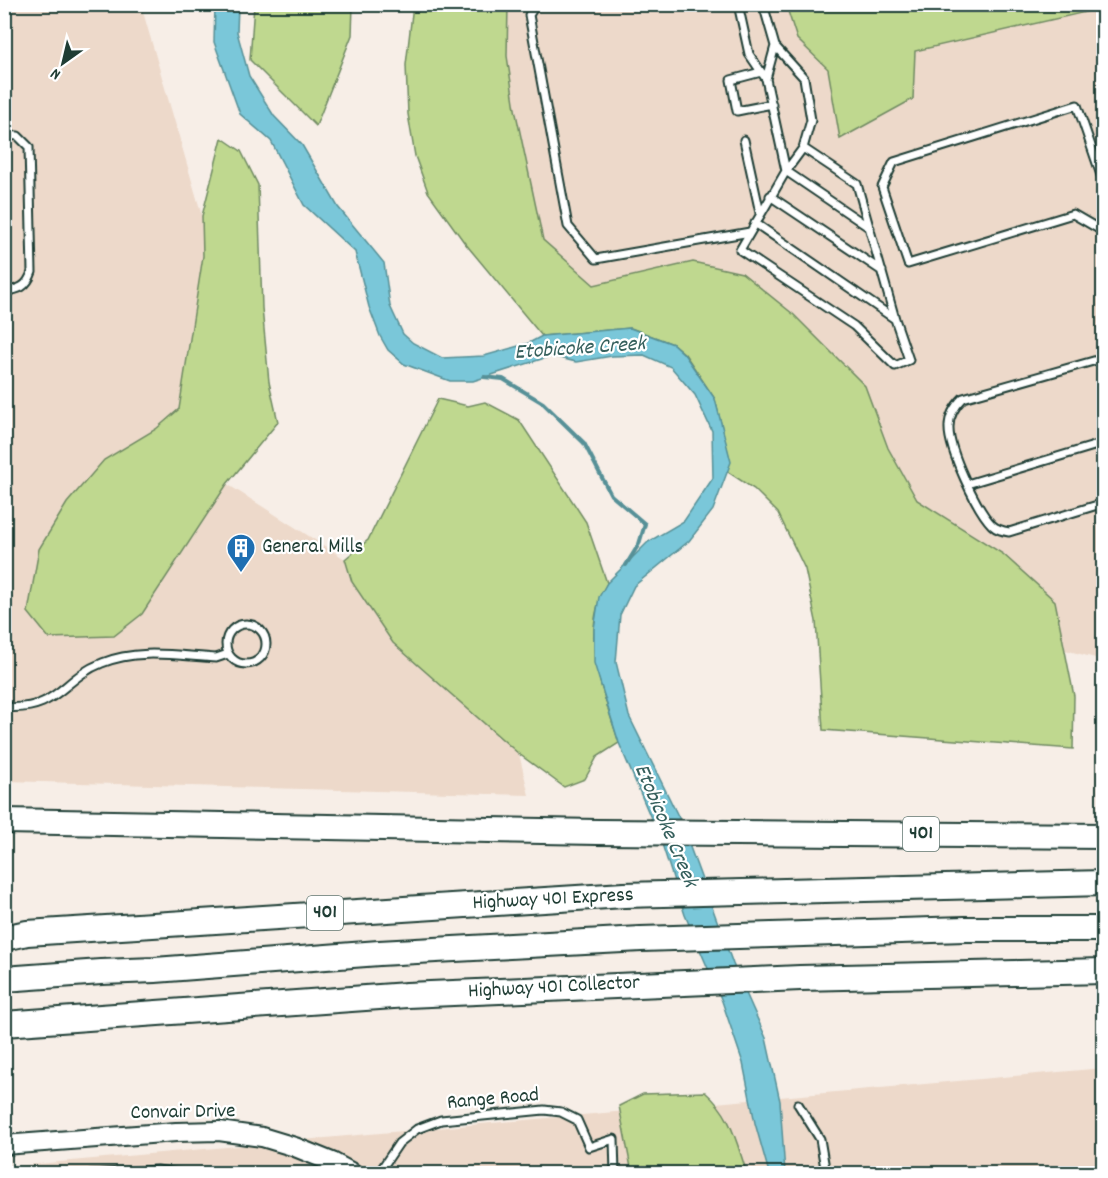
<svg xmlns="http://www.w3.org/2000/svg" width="1108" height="1178" font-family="Dekko,sans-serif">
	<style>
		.built { fill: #edd9ca }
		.green { fill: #bfd88f; stroke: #6f8a62; stroke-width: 1.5 }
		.water { fill: #7ac7d9; stroke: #569097; stroke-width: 1.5 }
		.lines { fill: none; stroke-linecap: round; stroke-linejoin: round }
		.stream { stroke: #569097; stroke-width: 4 }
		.lane-casing { stroke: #1f3d34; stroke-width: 11 }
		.secondary-casing { stroke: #1f3d34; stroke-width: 22 }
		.highway-casing { stroke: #1f3d34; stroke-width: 28 }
		.lane { stroke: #fff; stroke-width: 7 }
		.secondary { stroke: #fff; stroke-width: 18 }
		.highway { stroke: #fff; stroke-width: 24 }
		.labels { text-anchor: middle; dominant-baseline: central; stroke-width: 4.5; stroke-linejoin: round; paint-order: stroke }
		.shield { fill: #fff; stroke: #627771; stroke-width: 1.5 }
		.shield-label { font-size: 20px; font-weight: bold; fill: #1f3d34 }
		.poi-label { font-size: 21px; fill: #1f3d34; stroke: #fff; text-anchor: start }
		.street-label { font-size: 21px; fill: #1f3d34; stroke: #fff }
		.water-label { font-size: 22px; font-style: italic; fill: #36605d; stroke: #fff }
	</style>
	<rect width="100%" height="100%" fill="#f7eee7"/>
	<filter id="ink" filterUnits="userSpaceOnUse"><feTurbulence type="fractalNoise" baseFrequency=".0167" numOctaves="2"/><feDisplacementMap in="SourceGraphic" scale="12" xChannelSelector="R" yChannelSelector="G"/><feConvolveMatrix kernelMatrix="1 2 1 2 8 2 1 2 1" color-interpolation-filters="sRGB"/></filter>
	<g filter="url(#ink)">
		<path class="built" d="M5,5H141L202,216L203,256L179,409L156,429L104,460L142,614L227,484L345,559L352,582L393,643L519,754L529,795L5,781Z
			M508,5H1103V660L1065,650L1055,601L1003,554L917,500L888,448L693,262L594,285L543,240L515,109L507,56Z
			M1103,1068V1173L5,1174L4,1167Z"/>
		<path class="green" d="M1103,4V8L915,51L913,99L840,139L828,69L797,39L786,5Z
			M254,5H353L352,35L316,126L250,60Z
			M413,5H508L507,56L515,109L543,240L594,285L693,262L742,273L793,314L865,386L888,448L917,500L1003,554L1055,601L1074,696L1073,749L823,730L816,621L805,569L778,513L754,489L719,466L730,461L715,399L685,354L673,344L631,328L542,336L464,242L428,192L415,156L408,114L406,65Z
			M222,138L241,151L258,185L262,308L269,382L278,422L227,484L142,614L114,636L49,638L28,612L39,549L67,503L104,460L156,429L179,409L203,256L202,216Z
			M438,399L468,406L485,402L519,420L586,522L607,583C578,635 603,691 619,743L597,757L585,779L564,787L519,754L393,643L352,582L345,559L368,540Z
			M705,1092C732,1115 736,1142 747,1173H632L619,1106L643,1094Z"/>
		<path class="water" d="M215,5H238L237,32L249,76L274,116L302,145L338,207L384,263L390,306L403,334L413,343L442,358L484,356L529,343L542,336L630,328L673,344L684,354L715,399L731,462L713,510L689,541L634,586L620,615L616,662L629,716L680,820L733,964L766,1038L780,1101L785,1173H769L755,1123L743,1063L722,1001L685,915L662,844L619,743L594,663V629L599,597L607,583L648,542L684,521L713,478L712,431L695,395L671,367L644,355L612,356L576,362L551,356L473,381H450L404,364L388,350L380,336L369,307L355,252L304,205L271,141L240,114L214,42Z"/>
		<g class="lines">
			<path class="stream" d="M484,377L503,379L543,403L584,443L611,495L645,524L639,544L626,565"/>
			<g class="lane-casing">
				<path id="lane" d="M536,4L529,15L568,226L596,259L750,232
					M738,4L749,54L766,79L786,171L740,250L854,326L895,366L909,360L895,319L857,184L803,148L786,171
					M763,4L775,46L766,79
					M775,46L804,78L811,120L803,148
					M761,72L731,80L737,111L772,104
					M4,135L18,136L29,147L32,272C27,287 19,290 4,291
					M744,140L760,213
					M786,171L870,228
					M1104,184L1077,105L894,162L882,187L908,264L1073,214L1104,232
					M770,196L882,271
					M755,223L895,319
					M1104,358L963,398C955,406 949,416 949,427C948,449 977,510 992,525C997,530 1003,531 1009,532L1104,503
					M967,484L1104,443
					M226 644a20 20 0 1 1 40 0a20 20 0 1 1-40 0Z
					M4,707C58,712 61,679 102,663C138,648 179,656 216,658L228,654
					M798,1104L820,1139L826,1174
					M90,1174L157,1170L185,1174
					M378,1174L399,1143L417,1129L441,1120L544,1110L561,1112L577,1120L589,1147L614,1139L615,1174"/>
			</g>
			<g class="secondary-casing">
				<path id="secondary" d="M4,1145L176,1132L219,1131L262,1137L295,1147L332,1162L354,1174"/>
			</g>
			<g class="highway-casing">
				<path id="highway" d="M4,821L597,832L1104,836
					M4,938L27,933L624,895L1104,883
					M4,979L101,972L155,970L379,953L641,939L965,929H1104
					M4,1024L407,995L800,978L1104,971"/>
			</g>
			<use href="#lane" class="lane"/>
			<use href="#secondary" class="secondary"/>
			<use href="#highway" class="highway"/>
		</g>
	</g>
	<defs>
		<g id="building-pin" transform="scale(1.5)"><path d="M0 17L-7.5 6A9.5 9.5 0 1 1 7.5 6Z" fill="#1f6fb2" stroke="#fff"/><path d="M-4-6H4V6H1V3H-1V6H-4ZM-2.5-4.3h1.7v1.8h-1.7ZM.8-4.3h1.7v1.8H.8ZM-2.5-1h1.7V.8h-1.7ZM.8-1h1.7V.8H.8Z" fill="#fff"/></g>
	</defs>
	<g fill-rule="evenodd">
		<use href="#building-pin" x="241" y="548"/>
	</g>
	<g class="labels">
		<g class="shield">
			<rect x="903" y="817" width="36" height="34" rx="4.5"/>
			<rect x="307" y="896" width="36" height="34" rx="4.5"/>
		</g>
		<g class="shield-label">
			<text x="921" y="834">401</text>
			<text x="325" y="913">401</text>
		</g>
		<g class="poi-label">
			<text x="262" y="548">General Mills</text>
		</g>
		<g class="street-label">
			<text transform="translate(553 900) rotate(-3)">Highway 401 Express</text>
			<text transform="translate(554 988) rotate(-3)">Highway 401 Collector</text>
			<text transform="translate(493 1100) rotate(-5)">Range Road</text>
			<text transform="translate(183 1113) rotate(-1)">Convair Drive</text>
		</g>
		<g class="water-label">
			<text transform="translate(580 349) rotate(-4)">Etobicoke Creek</text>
			<text transform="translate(665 826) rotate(67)">Etobicoke Creek</text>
		</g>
	</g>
	<rect width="1108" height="1178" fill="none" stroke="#fff" stroke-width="24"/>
	<rect x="12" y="12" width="1084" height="1154" fill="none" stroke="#1f3d34" stroke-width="2" filter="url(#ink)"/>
	<g transform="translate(63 63) rotate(214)" stroke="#ffffff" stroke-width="4.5" paint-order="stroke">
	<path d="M0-4.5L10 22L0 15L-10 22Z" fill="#1f3d34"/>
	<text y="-9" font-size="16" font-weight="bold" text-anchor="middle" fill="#1f3d34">N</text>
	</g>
</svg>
